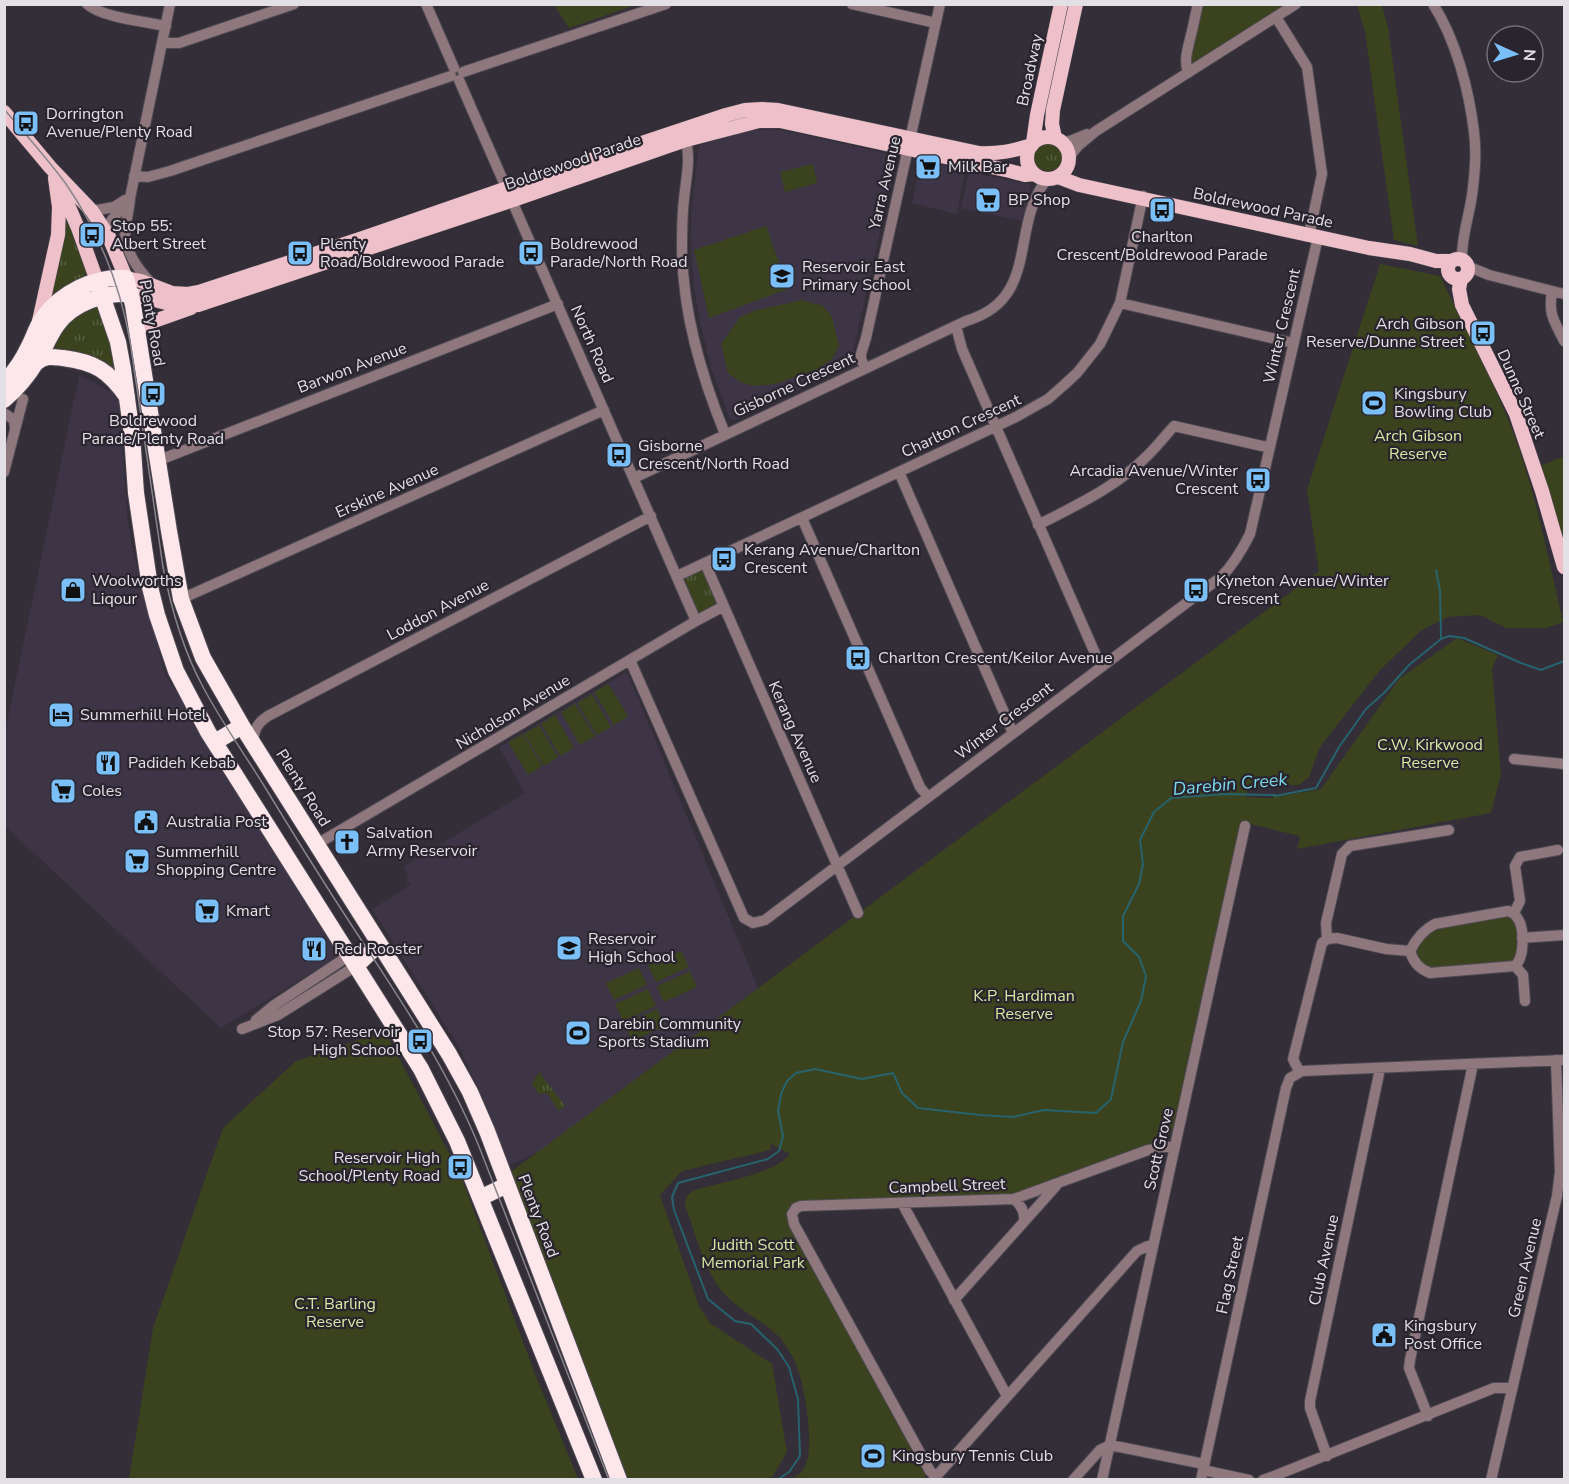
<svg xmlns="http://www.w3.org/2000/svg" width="1569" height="1484" font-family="'Nunito Sans',sans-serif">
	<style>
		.built { fill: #3d3545 }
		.grass { fill: url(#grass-tufts) }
		.green { fill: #3a431e }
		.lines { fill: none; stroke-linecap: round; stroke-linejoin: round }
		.stream { stroke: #27636d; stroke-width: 2 }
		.minor-casing { stroke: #4f4a54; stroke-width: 12 }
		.major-casing { stroke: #4f4a54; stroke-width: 15 }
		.highway-casing { stroke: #4f4a54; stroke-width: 18 }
		.minor { stroke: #8f787d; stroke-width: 10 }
		.major { stroke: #eec0c9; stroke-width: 14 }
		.highway { stroke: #fde7eb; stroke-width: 16 }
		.tram { stroke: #88848c; stroke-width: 1.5 }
		.labels { text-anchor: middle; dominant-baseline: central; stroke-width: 4.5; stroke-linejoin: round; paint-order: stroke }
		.street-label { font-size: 16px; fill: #e2dfe5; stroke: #29242e }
		.poi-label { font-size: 16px; fill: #e2dfe5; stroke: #29242e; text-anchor: start }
		.park-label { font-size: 16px; fill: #d6eaa4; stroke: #29242e }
		.water-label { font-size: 18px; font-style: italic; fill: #7ad8eb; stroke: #29242e }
	</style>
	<defs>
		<pattern id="grass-tufts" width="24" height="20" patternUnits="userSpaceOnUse" patternTransform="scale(1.5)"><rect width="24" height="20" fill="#3a431e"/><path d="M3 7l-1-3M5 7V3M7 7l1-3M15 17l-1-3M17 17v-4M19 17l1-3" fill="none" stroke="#565e3f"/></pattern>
	</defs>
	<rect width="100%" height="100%" fill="#332e38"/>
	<path class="built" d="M770,129L792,132L897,156L851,361L849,366L735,420L730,419L711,368L699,317L694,287L691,249V215L693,194L699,145L747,131Z
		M921,160L965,170L957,214L912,203Z
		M969,172L1031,185L1023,221L961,208Z
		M79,376L94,382L113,394L119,402L128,524L136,564L165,674L341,955L221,1028L5,826V732Z
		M627,672L758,988L619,1118L509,1165L489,1112L459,1047L372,909L411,885L406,881L408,875L403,867L525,793L499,747Z"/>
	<path class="grass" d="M1033 156a15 15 0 1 1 30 0a15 15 0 1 1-30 0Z
		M63,210C72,224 71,236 78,251C81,259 86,264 88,273L84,274L85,278L51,298Z
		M98,305L112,348L115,373L47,351C62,327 70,315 98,305Z
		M705,563L724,606L696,621L677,576Z
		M539,1072L565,1106L559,1111L547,1093L539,1094L532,1084Z"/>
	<path class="green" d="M554,5H636L569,28Z
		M1200,5H1287L1193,66L1190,61Z
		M1357,5H1382L1388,28L1418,246L1394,240L1365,32Z
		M813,164L817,183L785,192L780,172Z
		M766,226L788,289L709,318L694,250Z
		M1380,264L1440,276C1468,334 1500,392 1521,454C1539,509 1550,566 1563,622L1546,628H1506L1480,615L1448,617L1422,630L1380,670L1320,747L1309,777L1299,785L1262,787L1249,785L1246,797L1269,798L1321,789L1399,679L1457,638L1498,655L1492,669L1501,774L1491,813L1297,849L1300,836L1241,822L1174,1125L1171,1133L1163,1139L1014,1194L802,1201C791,1202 786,1208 787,1218L925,1471L926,1479H792C797,1476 802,1472 805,1466C815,1447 805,1388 797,1367C793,1357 788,1348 781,1339C763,1319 732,1308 718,1286C702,1262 695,1232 685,1205C685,1198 687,1195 693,1191C719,1182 773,1175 790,1154L771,1144L770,1150L682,1171L660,1195L699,1306L710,1323L772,1364L787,1452L773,1476L766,1479H621L504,1177L1319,571L1307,490Z
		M802,300L823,306L832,317L839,346L832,359L816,370L775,384L755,386L740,382L728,373L721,344L740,317L757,310Z
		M1564,456V545L1540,466Z
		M608,684L628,716L614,725L594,692Z
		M592,694L611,727L597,735L577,703Z
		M575,704L595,736L580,745L561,712Z
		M555,715L574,748L560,756L541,724Z
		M539,725L558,757L544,766L524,734Z
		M523,734L542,766L528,775L508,742Z
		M1508,913L1518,928L1517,961L1430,969L1419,964L1412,952L1436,925Z
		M681,951L689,967L656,982L648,965Z
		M639,968L647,985L614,1000L606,983Z
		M690,971L697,987L664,1002L657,986Z
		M648,989L656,1006L623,1021L615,1004Z
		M657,1009L665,1026L632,1041L624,1024Z
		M385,1031L460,1174L534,1371L578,1479H129L153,1328L223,1128L296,1061Z"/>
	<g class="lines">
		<path class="stream" d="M1436,570L1440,591L1441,638
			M777,1480L789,1472L800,1456L798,1399L789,1367L777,1349L751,1324L735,1321L708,1299L674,1210L672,1197L678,1183L768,1159L779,1151L783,1136L778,1111L781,1094L787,1081L796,1073L815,1069L862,1079L893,1073L902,1093L918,1108L980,1115L1013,1117L1044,1110L1096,1113L1111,1099L1123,1042L1141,1001L1146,976L1139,957L1123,941V916L1139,884L1143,864L1140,840L1154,812L1171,798L1224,794L1275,795V796L1316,788L1339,747L1366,709L1385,692L1409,665L1441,639L1449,636L1464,638L1521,663L1541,670L1564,661"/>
		<g class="minor-casing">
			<path id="minor" d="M87,4C100,17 147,22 166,26
				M426,4L454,68
				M852,4L936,23
				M1433,4C1456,40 1469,90 1474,132C1476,147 1475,171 1473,187C1471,212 1461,235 1462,260
				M1276,17L1307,67L1322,174L1309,235
				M162,43H179L294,4
				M463,72L666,4
				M1188,73C1184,60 1187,52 1190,39C1193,28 1195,16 1198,4
				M459,80L696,621
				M684,135C692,156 686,178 684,199C682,216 682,233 682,250C683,314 701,375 725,434
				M1062,142L1070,141L1087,134
				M1069,157L1078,146L1096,131L1296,4
				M134,176L148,177L170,171L451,76
				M130,199C129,210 126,221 125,232C125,252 140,272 153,285
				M92,211L114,207L125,200
				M107,234L111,221L130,198L170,4
				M1467,266L1489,275L1564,294
				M1552,291C1548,315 1554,320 1564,341
				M1120,303L1293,343
				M956,326L962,349L1101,667
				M865,368L861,359V354L866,338L887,243L940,4
				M4,413L14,420L15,428
				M157,461L558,304
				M4,472L23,399
				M899,472L1013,733
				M634,478L966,321C1041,299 1009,227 1047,179
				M802,518L920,787L928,797
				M1038,525C1077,505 1118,486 1149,454C1158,445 1166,435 1174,426L1262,446L1270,447
				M705,563L858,913
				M677,576L1016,417L1048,399L1064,385L1077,373L1100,344L1120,303L1143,196
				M181,599L604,410
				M630,660L744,918L753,923L765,920L1221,577C1234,564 1242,550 1250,534L1318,237
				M253,743C254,730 257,723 268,716L651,516
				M1514,759L1564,764
				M317,844L696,621L724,606
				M1508,911C1511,912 1514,913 1516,916C1525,926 1525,957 1515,966L1430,973C1419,969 1413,962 1410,951C1416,939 1423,930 1435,924Z
				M1514,913L1520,901L1515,866L1520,857L1558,850
				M1522,938L1564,935
				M1327,939L1337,938L1386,949L1410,951
				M1515,966L1523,975L1525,1001
				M256,1020L273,1006L350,955
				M242,1029L278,1015L356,966
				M1302,1071L1298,1069L1293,1059L1322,943L1327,939L1326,923L1342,854L1350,846L1449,830
				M1014,1199C1021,1205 1025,1211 1024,1220
				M902,1203L1007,1396
				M954,1300L1056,1186
				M1428,1416L1409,1368L1410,1360L1473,1064
				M1327,1456L1310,1408V1401L1380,1069
				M1203,1470L1249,1480
				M936,1476L930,1471L794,1224L792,1214L796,1208L801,1206L1014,1199L1148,1150L1161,1147H1175
				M933,1480L1137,1251L1148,1246H1152
				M1073,1480L1100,1450L1110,1445L1204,1464
				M1102,1480L1245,826
				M1201,1480L1286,1088L1290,1078L1302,1071L1564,1060
				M1263,1480L1269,1478L1494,1388H1512
				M1491,1480L1557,1196L1560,1172L1556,1060"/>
		</g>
		<g class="major-casing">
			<path id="major" d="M4,112L50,167L92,211L109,237L126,278L141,281L172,293L188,294L199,292L363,238L507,188L726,115L745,110L762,109L778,110L979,153C999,154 1013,151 1032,145
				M1027 158a21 21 0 1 1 42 0a21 21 0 1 1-42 0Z
				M1055,138L1052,124L1053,110L1076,4
				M1033,143L1037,115L1061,4
				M1058,177L1079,185L1369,248L1410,254L1436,261H1452
				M62,191L78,228L97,281
				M1448 269a10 10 0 1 1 20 0a10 10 0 1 1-20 0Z
				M1461,279L1459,289L1462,305L1516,414L1542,491L1564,567
				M131,294L178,306L198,305L513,200L686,140L759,121H780L1010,171L1025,175L1034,174
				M39,321L58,235L59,207L55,178
				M137,332L143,325L191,308"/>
		</g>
		<g class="highway-casing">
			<path id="highway" d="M97,281L118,342L123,369L132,435L136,493L150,587L157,615L176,671L208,732L421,1069L457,1141L594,1480
				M36,363C44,355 52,357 63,358C95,362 109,371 127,397
				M4,383C14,372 22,361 28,348C33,339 36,328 42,319C60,293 94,276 126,278L133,305L169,531L181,599L203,658L242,726L449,1054L470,1092L487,1131L619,1480
				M4,400C17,389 28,376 37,361C44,350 49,336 57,325C72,303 105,292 131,294
				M215,742L242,726
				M356,966L379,944
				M480,1198L507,1185"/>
		</g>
		<use href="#minor" class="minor"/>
		<use href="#major" class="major"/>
		<use href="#highway" class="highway"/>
		<path class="tram" d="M4,109C25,134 47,158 66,184C99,232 120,285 130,341L163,567C171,608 183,650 203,687C221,721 243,752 263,784C294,835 325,885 358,935C402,1002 447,1069 478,1144L609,1480"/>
	</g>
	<defs>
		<g id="bus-square" transform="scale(1.35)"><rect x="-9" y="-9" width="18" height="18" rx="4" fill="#7abff8" stroke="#29242e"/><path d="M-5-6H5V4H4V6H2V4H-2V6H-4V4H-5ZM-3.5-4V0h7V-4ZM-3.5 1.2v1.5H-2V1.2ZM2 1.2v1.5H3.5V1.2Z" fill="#111"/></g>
		<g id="supermarket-square" transform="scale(1.35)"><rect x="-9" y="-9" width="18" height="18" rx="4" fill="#7abff8" stroke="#29242e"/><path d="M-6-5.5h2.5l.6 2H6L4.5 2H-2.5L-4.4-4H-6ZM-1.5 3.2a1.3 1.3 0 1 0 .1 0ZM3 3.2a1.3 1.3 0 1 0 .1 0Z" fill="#111"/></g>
		<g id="school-square" transform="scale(1.35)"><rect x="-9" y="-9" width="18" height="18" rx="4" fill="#7abff8" stroke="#29242e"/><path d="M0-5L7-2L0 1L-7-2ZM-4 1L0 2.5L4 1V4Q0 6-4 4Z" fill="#111"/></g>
		<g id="stadium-square" transform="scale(1.35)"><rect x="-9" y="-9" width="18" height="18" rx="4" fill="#7abff8" stroke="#29242e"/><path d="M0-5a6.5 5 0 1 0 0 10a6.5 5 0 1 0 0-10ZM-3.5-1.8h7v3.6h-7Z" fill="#111"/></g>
		<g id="shop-square" transform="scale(1.35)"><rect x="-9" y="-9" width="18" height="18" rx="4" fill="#7abff8" stroke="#29242e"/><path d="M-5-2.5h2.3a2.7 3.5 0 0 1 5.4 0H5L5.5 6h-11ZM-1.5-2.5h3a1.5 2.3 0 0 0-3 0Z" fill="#111"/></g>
		<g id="hotel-square" transform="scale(1.35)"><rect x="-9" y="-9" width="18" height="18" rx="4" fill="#7abff8" stroke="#29242e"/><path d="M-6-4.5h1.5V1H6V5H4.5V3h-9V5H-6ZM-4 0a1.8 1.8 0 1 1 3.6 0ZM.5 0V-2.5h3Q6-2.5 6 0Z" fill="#111"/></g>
		<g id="restaurant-square" transform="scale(1.35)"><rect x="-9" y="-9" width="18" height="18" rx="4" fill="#7abff8" stroke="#29242e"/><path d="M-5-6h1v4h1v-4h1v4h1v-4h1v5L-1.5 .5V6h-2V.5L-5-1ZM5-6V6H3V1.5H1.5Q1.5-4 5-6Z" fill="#111"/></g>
		<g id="civic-square" transform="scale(1.35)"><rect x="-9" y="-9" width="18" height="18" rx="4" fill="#7abff8" stroke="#29242e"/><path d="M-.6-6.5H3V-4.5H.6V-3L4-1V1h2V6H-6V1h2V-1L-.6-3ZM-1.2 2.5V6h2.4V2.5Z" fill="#111"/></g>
		<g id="church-square" transform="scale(1.35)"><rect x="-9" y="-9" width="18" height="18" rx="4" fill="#7abff8" stroke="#29242e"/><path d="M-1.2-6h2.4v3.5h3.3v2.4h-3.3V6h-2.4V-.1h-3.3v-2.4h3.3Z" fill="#111"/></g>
	</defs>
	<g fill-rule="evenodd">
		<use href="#bus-square" x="26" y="123"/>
		<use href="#supermarket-square" x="928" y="167"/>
		<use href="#supermarket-square" x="988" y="200"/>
		<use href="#bus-square" x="1162" y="210"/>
		<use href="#bus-square" x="92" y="235"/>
		<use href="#bus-square" x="300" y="253"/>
		<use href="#bus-square" x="531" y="253"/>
		<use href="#school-square" x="782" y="276"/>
		<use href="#bus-square" x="1483" y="333"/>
		<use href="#bus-square" x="153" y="394"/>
		<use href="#stadium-square" x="1374" y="403"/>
		<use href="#bus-square" x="619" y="455"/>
		<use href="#bus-square" x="1258" y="480"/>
		<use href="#bus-square" x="724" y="559"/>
		<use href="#shop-square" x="73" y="590"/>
		<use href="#bus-square" x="1196" y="590"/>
		<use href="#bus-square" x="858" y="658"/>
		<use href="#hotel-square" x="61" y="715"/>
		<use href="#restaurant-square" x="108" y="763"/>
		<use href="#supermarket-square" x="63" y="791"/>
		<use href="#civic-square" x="146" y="822"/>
		<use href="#church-square" x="347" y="842"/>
		<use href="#supermarket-square" x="137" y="861"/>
		<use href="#supermarket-square" x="207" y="911"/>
		<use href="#school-square" x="569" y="948"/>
		<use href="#restaurant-square" x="314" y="949"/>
		<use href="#stadium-square" x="578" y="1033"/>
		<use href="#bus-square" x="420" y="1041"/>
		<use href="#bus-square" x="460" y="1167"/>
		<use href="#civic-square" x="1384" y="1335"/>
		<use href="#stadium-square" x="873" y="1456"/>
	</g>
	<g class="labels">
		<g class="street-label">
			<text transform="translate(1030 70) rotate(-78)">Broadway</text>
			<text transform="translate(573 162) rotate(-19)">Boldrewood Parade</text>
			<text transform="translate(885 183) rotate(-77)">Yarra Avenue</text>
			<text transform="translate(1263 208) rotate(12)">Boldrewood Parade</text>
			<text transform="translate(152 323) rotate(80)">Plenty Road</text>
			<text transform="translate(1282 326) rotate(-77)">Winter Crescent</text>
			<text transform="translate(592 344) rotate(66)">North Road</text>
			<text transform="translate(352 368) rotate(-21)">Barwon Avenue</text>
			<text transform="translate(794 385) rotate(-25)">Gisborne Crescent</text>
			<text transform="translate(1521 394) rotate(66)">Dunne Street</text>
			<text transform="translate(961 426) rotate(-25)">Charlton Crescent</text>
			<text transform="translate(387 491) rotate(-24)">Erskine Avenue</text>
			<text transform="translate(438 610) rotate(-28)">Loddon Avenue</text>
			<text transform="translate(513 712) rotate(-31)">Nicholson Avenue</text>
			<text transform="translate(1004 721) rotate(-37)">Winter Crescent</text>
			<text transform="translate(795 732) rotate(66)">Kerang Avenue</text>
			<text transform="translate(303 788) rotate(58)">Plenty Road</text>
			<text transform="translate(1159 1149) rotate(-77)">Scott Grove</text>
			<text transform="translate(947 1186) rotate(-2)">Campbell Street</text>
			<text transform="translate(538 1216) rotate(69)">Plenty Road</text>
			<text transform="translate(1324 1260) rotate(-78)">Club Avenue</text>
			<text transform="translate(1525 1268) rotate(-77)">Green Avenue</text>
			<text transform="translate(1230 1275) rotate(-78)">Flag Street</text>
		</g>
		<g class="poi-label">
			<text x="46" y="114">Dorrington<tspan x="46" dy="18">Avenue/Plenty Road</tspan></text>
			<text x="948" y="167">Milk Bar</text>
			<text x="1008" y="200">BP Shop</text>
			<text x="112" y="226">Stop 55:<tspan x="112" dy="18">Albert Street</tspan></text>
			<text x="1162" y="237" text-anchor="middle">Charlton<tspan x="1162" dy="18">Crescent/Boldrewood Parade</tspan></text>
			<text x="320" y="244">Plenty<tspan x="320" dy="18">Road/Boldrewood Parade</tspan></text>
			<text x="550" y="244">Boldrewood<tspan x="550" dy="18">Parade/North Road</tspan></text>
			<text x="802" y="267">Reservoir East<tspan x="802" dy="18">Primary School</tspan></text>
			<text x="1464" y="324" text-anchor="end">Arch Gibson<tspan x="1464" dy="18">Reserve/Dunne Street</tspan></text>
			<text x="1394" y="394">Kingsbury<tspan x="1394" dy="18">Bowling Club</tspan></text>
			<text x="153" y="421" text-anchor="middle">Boldrewood<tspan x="153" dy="18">Parade/Plenty Road</tspan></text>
			<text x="638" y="446">Gisborne<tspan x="638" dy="18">Crescent/North Road</tspan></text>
			<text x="1238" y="471" text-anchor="end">Arcadia Avenue/Winter<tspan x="1238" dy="18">Crescent</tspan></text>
			<text x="744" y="550">Kerang Avenue/Charlton<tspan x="744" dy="18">Crescent</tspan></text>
			<text x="92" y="581">Woolworths<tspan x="92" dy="18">Liqour</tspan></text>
			<text x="1216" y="581">Kyneton Avenue/Winter<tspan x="1216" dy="18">Crescent</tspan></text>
			<text x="878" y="658">Charlton Crescent/Keilor Avenue</text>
			<text x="80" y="715">Summerhill Hotel</text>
			<text x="128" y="763">Padideh Kebab</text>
			<text x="82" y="791">Coles</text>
			<text x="166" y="822">Australia Post</text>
			<text x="366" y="833">Salvation<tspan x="366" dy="18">Army Reservoir</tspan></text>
			<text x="156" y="852">Summerhill<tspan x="156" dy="18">Shopping Centre</tspan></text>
			<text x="226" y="911">Kmart</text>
			<text x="588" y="939">Reservoir<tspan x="588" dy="18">High School</tspan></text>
			<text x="334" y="949">Red Rooster</text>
			<text x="598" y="1024">Darebin Community<tspan x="598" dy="18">Sports Stadium</tspan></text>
			<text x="400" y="1032" text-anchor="end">Stop 57: Reservoir<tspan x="400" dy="18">High School</tspan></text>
			<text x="440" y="1158" text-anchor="end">Reservoir High<tspan x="440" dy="18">School/Plenty Road</tspan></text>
			<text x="1404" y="1326">Kingsbury<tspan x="1404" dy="18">Post Office</tspan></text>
			<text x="892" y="1456">Kingsbury Tennis Club</text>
		</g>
		<g class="park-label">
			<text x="1418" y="436">Arch Gibson<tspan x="1418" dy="18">Reserve</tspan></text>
			<text x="1430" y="745">C.W. Kirkwood<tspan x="1430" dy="18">Reserve</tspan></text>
			<text x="1024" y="996">K.P. Hardiman<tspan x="1024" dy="18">Reserve</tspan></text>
			<text x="753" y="1245">Judith Scott<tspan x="753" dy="18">Memorial Park</tspan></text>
			<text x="335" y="1304">C.T. Barling<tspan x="335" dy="18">Reserve</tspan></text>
		</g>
		<g class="water-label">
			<text transform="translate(1230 784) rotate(-5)">Darebin Creek</text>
		</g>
	</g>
	<rect width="1569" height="1484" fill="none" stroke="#e2dfe5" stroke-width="12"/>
	<g transform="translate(1515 54) rotate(94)"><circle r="28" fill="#29242e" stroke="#736f77" stroke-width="1.5"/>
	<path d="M0-4.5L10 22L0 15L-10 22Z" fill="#7abff8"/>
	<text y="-9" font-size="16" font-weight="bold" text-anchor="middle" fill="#e2dfe5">N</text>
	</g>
</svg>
